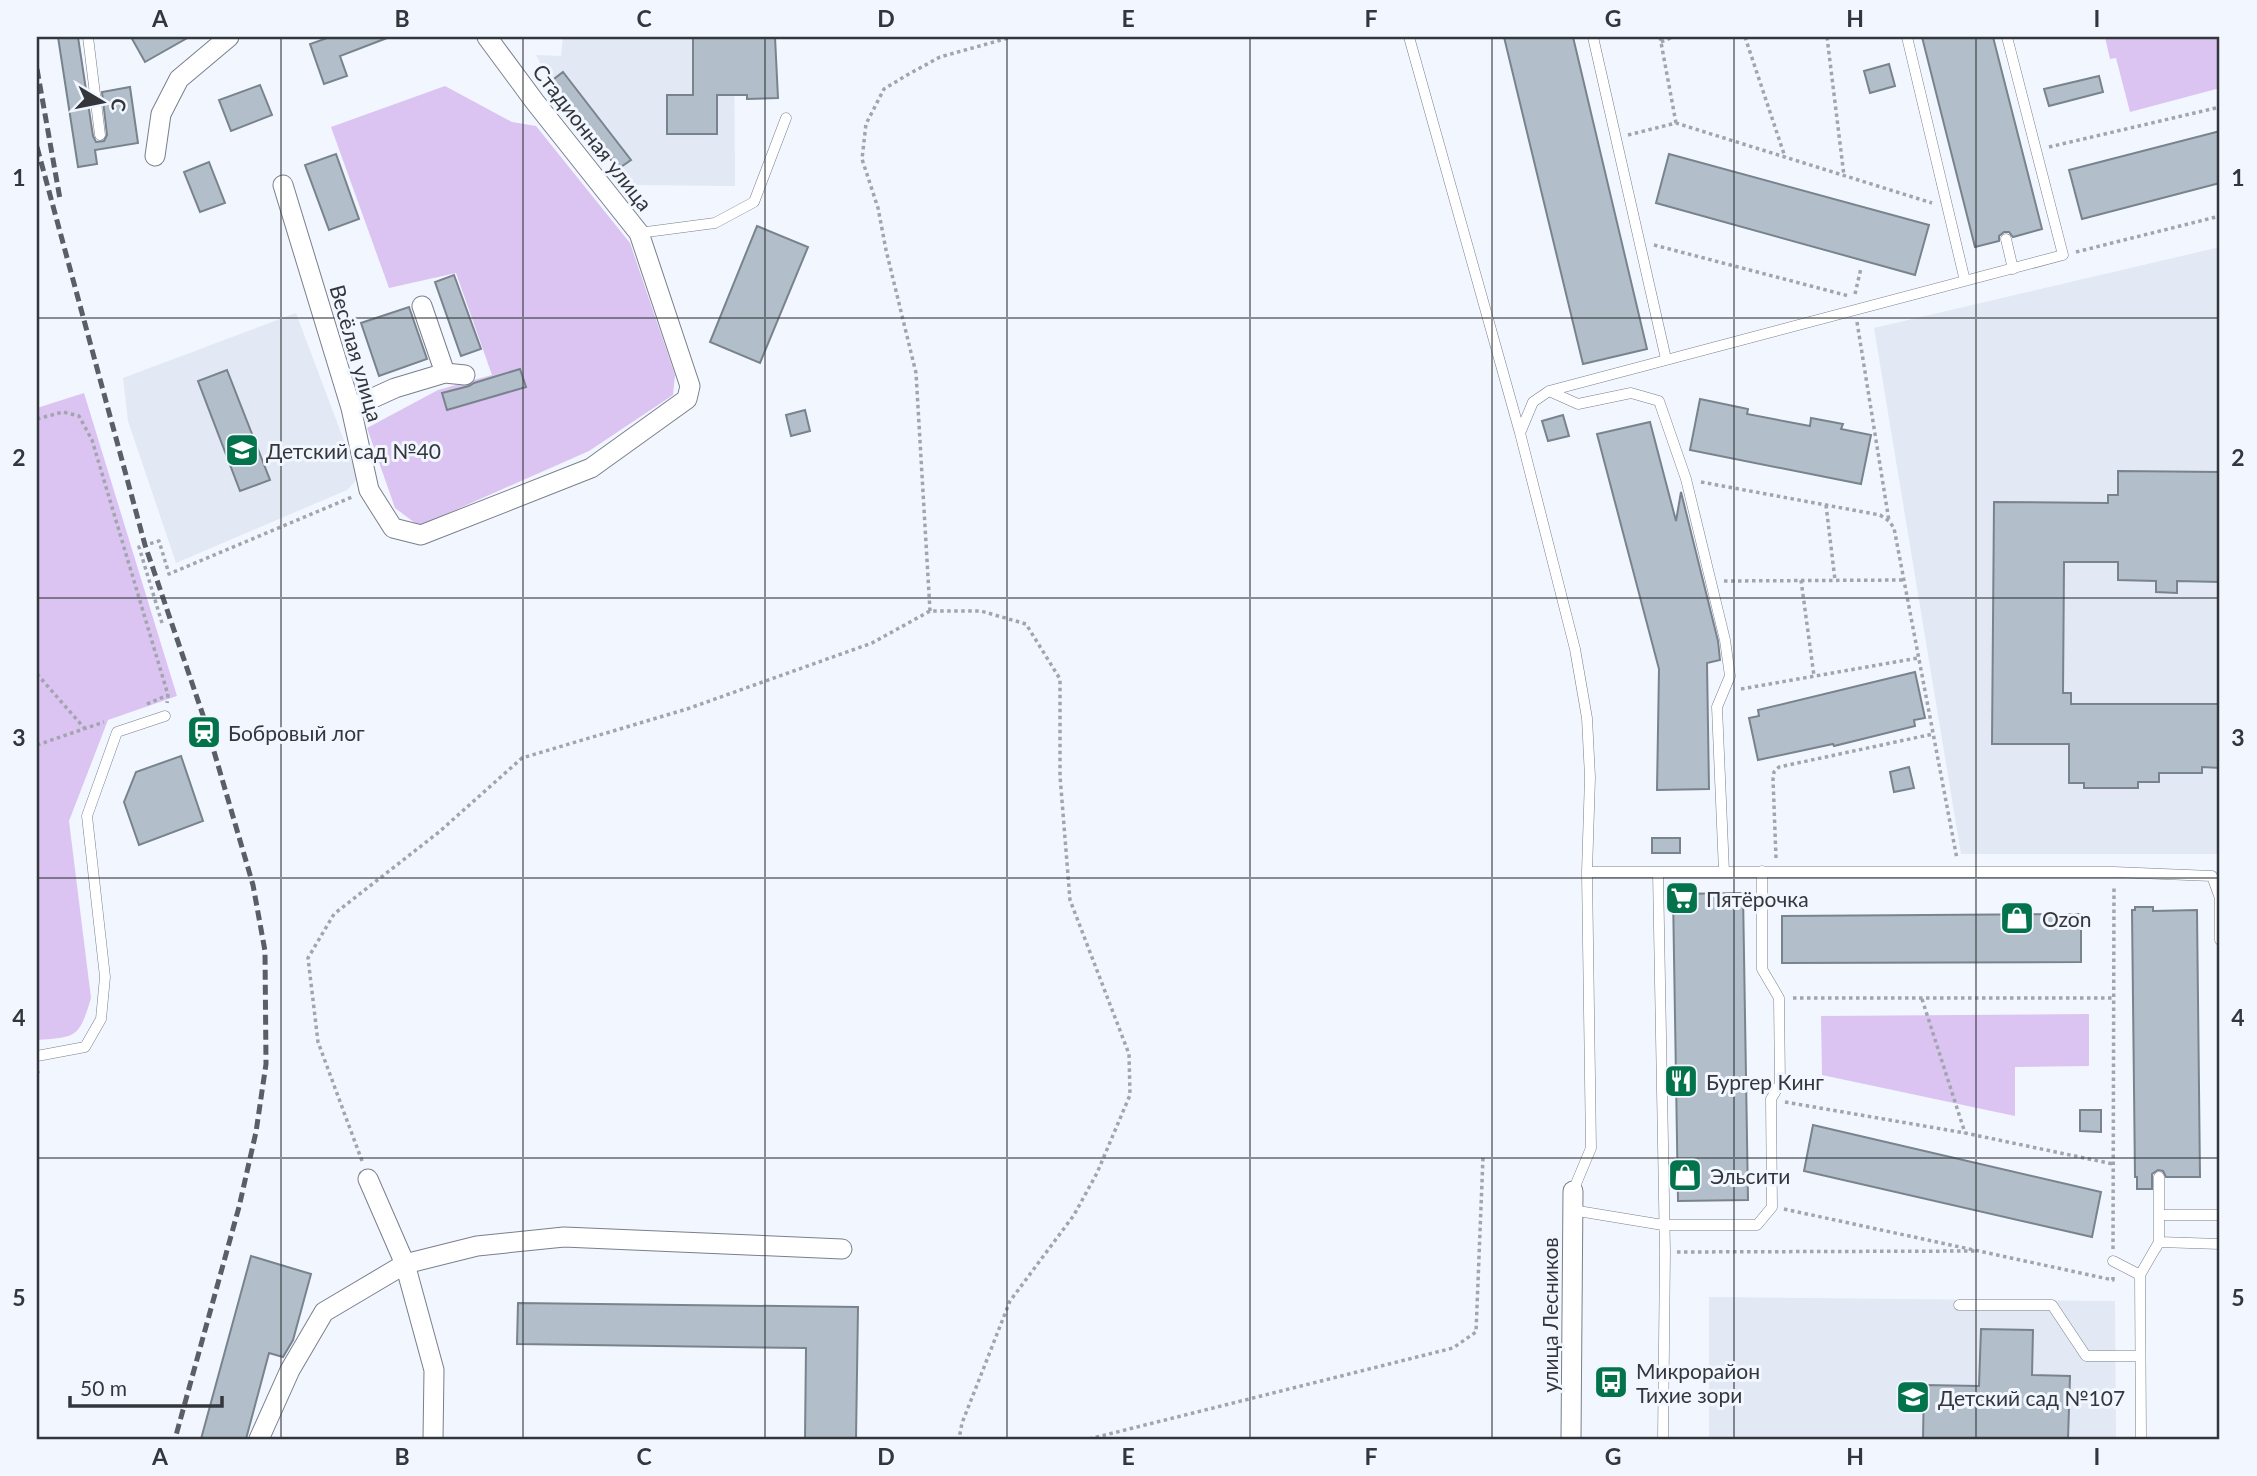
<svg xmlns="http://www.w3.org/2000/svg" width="2257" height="1476" font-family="Lato,sans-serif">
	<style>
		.built { fill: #e2e8f4 }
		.green { fill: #dbc4f1 }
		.building { fill: #b2bec9; stroke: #78838d; stroke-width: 2 }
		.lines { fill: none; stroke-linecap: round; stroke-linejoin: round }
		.service-casing { stroke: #797f8c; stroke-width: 11 }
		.minor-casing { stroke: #797f8c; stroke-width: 21 }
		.path { stroke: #a2a5ad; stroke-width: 3.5; stroke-dasharray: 3.5 3.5; stroke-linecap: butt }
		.service { stroke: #fff; stroke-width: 10 }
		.minor { stroke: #fff; stroke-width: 19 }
		.rail { stroke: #5b5e64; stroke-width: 5; stroke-dasharray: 10 5; stroke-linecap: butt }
		.grid { fill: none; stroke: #33363b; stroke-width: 2; stroke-opacity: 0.55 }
		.labels { text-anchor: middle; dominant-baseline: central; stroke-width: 6; stroke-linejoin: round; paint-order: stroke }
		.street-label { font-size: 21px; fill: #33363b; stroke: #f2f6ff }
		.poi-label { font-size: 21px; fill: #33363b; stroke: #f2f6ff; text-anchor: start }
		.neatline { fill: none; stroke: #33363b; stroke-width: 2.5 }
		.grid-label { font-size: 23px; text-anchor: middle; font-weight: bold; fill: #33363b }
	</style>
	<rect width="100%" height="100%" fill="#f2f6ff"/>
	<path class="built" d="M563,37H734L735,186L632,185L550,82L536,55L561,56Z
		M2220,247V854H1961L1874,328Z
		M296,313L358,478L347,490L176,563L128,421L123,378Z
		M1709,1297L2115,1301L2116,1439H1709Z"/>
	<path class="green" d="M2105,37H2220V88L2130,112L2116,58L2110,59Z
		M445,86L512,122L536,126L630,243L675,375L673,395L589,451L419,526L395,508L367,428L438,390L492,375L456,273L389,288L331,127Z
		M84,393L177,696L108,720L69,821L91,998C79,1038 77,1037 37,1040V408Z
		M2089,1014V1066L2015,1067V1116L1822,1075L1821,1016Z"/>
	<path class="building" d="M58,37H78L93,136L96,142L104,141L107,135L102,92L130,87L138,143L95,150L97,164L78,167Z
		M131,37H189L145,62Z
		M330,37H386L387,38L340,56L347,76L324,84L310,44Z
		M693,37H775L778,98L747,99V95H717V134H667V95H693Z
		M1504,37H1573L1647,349L1583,364Z
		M1922,37H1993L2042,229L2013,237L2009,232H2004L1999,236V241L1975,247Z
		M1889,64L1895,86L1870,93L1864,71Z
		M563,72L631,160L618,169L550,82Z
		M2099,76L2103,92L2049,106L2044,89Z
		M260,85L272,115L231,131L219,100Z
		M2220,131V183L2082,219L2069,170Z
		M336,154L359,219L329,230L305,165Z
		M1669,154L1929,225L1915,275L1656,203Z
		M209,162L225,203L200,212L184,172Z
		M757,226L808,247L760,363L710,342Z
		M454,275L481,349L461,356L435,282Z
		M409,307L427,359L379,376L361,323Z
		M520,369L526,387L447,410L442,393L469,386L474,383Z
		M227,370L270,480L240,491L198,381Z
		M1700,399L1748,409L1747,414L1810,426L1811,418L1843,424L1841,429L1871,435L1861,484L1690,450Z
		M805,410L810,431L791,436L786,415Z
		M1563,415L1569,436L1548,441L1542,421Z
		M1650,422L1676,521L1681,492L1718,641L1720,660L1707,663L1709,789L1657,790L1659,669L1597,434Z
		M2118,471L2220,472V582L2177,581V593L2156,592V581L2118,580V562H2064L2063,693H2071V704H2220V768L2202,767V773H2159V782H2138V788H2084V783H2069V744H1992L1994,502L2108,503V495H2118Z
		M1915,672L1925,718L1914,720L1915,726L1834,746L1833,744L1758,760L1749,718L1759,716L1758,710Z
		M181,756L203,821L139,845L124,802L136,772Z
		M1909,767L1914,788L1894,792L1890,772Z
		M1652,838H1680V853H1652Z
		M1743,893L1748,1200L1678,1201L1673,894Z
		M2135,907H2153V911L2197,910L2200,1177H2166L2163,1171L2158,1170L2152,1174V1189H2137V1177H2135L2132,910H2135Z
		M2081,914V962L1782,963V916Z
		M2080,1110H2101V1132L2080,1131Z
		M1813,1125L2101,1192L2092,1237L1804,1171Z
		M251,1256L311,1274L293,1340L283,1357L269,1353L246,1439H201Z
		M518,1303L858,1307L856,1439H805L806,1348L517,1344Z
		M1981,1329L2033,1330L2032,1375L2070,1376L2068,1439H1923L1924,1385L1979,1386Z"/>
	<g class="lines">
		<g class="service-casing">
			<path id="service" d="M88,37L100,135
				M1409,37L1520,433
				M1593,37L1666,359
				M1907,37L1965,281
				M2007,37L2063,255L1549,391L1533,402L1520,433L1575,649L1587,718L1590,777L1587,872H2114L2212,876L2220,898V940
				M639,233L715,223L754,202L786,118
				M2006,239L2013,269
				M1549,391L1578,404L1631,393L1659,401L1686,479L1725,640L1730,676L1717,707L1724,872
				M1658,873L1665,1252L1663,1439
				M37,1056L85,1047L101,1019L105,977L87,816L117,732L165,716
				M1573,1191L1591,1148L1587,872
				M1572,1210L1663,1225H1757L1772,1207L1771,1099L1780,1084L1779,998L1762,969V871
				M2159,1215H2220
				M2156,1248L2159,1242L2220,1244
				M2113,1261L2140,1275
				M1959,1305H2052L2086,1356H2140
				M2141,1439L2140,1275L2159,1242V1177"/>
		</g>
		<g class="minor-casing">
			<path id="minor" d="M155,156L161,114L179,79L229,37
				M283,185L351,408L369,490L393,528L421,535L591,468L687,399L690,386L639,233L535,102L487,37
				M422,306L445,373
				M351,408L395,388L445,373L465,375
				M368,1179L405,1264L434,1370L433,1439
				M259,1439L290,1370L324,1312L405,1264L477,1246L564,1237L842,1249
				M1571,1439L1573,1191"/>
		</g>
		<path class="path" d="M1660,37L1676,123
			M1745,37L1785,157
			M1827,37L1844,176
			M1661,42L1673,37
			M1628,135L1676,123L1932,203
			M2049,147L2220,107
			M1654,245L1849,296
			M2076,252L2220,216
			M1855,294L1861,268
			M1857,322L1889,521
			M37,419L63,412L79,416L92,440L168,695L167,703
			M1701,482L1880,515L1889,521L1894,528L1957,859
			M1826,505L1835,580
			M1801,580L1814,676
			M1724,581L1904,580
			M930,611L916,373L886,250L878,208L862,159L866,124L884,89L907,75L940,57L1012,37
			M162,623L139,547L159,541L169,574L352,497
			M37,674L86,730
			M1741,689L1918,658
			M147,704L168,695
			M37,745L104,722
			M1776,858L1773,779L1774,772L1779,767L1933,734
			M1793,998H2113
			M1922,999L1965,1133
			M37,1080L38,1071
			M1785,1102L1965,1133L2113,1164
			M362,1161L318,1042L308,958L334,914L439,832L522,758L687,709L872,643L930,611H981L1026,624L1060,679V776L1070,900L1129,1054L1130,1095L1097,1173L1074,1215L1010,1301L962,1423L959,1439
			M1784,1209L2113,1280V1277
			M2113,1249L2114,885
			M1677,1252L1978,1251
			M1089,1439L1453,1348L1476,1332L1483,1157"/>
		<use href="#service" class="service"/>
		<use href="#minor" class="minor"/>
		<path class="rail" d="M37,69L60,199
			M37,147L145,545L206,724L253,885L265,951L266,1064L256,1132L239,1207L175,1439"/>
	</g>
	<path class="grid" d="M281,37V1439M523,37V1439M765,37V1439M1007,37V1439M1250,37V1439M1492,37V1439M1734,37V1439M1976,37V1439M37,318H2220M37,598H2220M37,878H2220M37,1158H2220"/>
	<defs>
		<g id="school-square" transform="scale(1.75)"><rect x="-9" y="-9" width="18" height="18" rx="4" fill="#03734c" stroke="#f2f6ff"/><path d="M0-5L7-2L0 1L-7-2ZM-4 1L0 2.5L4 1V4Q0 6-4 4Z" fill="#fff"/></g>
		<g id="station-square" transform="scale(1.75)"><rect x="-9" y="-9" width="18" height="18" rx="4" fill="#03734c" stroke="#f2f6ff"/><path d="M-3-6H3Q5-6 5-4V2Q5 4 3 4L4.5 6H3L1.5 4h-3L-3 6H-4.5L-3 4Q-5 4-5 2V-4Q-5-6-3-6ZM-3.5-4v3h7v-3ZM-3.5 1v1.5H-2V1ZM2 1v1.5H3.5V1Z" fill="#fff"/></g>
		<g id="supermarket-square" transform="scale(1.75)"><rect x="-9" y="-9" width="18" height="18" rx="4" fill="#03734c" stroke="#f2f6ff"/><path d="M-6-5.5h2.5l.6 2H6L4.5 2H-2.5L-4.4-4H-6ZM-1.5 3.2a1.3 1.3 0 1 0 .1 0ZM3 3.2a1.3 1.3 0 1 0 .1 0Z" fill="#fff"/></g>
		<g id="shop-square" transform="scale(1.75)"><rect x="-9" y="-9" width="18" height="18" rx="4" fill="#03734c" stroke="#f2f6ff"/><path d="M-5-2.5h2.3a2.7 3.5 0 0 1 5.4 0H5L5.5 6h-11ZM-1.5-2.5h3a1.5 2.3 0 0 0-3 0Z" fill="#fff"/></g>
		<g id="restaurant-square" transform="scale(1.75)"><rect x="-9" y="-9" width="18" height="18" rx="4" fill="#03734c" stroke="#f2f6ff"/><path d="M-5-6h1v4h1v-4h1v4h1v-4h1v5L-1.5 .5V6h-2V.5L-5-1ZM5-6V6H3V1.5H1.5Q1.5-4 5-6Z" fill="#fff"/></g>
		<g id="bus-square" transform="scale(1.75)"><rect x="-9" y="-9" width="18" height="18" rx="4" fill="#03734c" stroke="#f2f6ff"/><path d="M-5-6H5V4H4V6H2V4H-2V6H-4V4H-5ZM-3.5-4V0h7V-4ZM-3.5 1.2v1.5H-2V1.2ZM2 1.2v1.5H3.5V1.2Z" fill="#fff"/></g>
	</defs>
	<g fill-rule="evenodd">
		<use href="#school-square" x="242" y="450"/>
		<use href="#station-square" x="204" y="732"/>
		<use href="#supermarket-square" x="1682" y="898"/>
		<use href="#shop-square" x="2017" y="918"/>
		<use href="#restaurant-square" x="1681" y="1081"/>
		<use href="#shop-square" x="1685" y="1175"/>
		<use href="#bus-square" x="1611" y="1382"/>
		<use href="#school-square" x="1913" y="1397"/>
	</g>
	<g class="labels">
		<g class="street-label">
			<text transform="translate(593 137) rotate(52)">Стадионная улица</text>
			<text transform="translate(357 353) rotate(74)">Весёлая улица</text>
			<text transform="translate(1549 1315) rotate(-90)">улица Лесников</text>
		</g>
		<g class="poi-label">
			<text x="266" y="450">Детский сад №40</text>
			<text x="228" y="732">Бобровый лог</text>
			<text x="1706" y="898">Пятёрочка</text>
			<text x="2042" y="918">Ozon</text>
			<text x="1706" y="1081">Бургер Кинг</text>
			<text x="1710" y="1175">Эльсити</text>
			<text x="1636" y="1370">Микрорайон<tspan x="1636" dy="24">Тихие зори</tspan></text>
			<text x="1938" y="1397">Детский сад №107</text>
		</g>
	</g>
	<rect width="2257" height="1476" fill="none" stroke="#f2f6ff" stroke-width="77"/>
	<g transform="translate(102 102) rotate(100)" stroke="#f2f6ff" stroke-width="5" paint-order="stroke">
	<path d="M0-5L12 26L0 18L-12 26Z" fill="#33363b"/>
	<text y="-10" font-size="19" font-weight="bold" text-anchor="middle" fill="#33363b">С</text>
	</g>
	<path d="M70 1396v10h152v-10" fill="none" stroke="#33363b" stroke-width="3.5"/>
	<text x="80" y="1396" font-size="21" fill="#33363b" stroke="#f2f6ff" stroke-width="5" paint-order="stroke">50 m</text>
	<rect x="38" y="38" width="2180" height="1400" class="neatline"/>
	<g class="grid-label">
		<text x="160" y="27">A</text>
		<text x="402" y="27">B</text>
		<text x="644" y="27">C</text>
		<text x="886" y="27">D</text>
		<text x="1128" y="27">E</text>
		<text x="1371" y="27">F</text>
		<text x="1613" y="27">G</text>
		<text x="1855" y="27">H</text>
		<text x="2097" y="27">I</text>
		<text x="19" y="186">1</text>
		<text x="2238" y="186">1</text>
		<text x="19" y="466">2</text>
		<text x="2238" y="466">2</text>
		<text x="19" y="746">3</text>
		<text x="2238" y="746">3</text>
		<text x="19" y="1026">4</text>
		<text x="2238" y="1026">4</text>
		<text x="19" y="1306">5</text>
		<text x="2238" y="1306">5</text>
		<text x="160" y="1465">A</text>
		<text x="402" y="1465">B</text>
		<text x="644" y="1465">C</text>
		<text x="886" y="1465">D</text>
		<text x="1128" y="1465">E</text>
		<text x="1371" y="1465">F</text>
		<text x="1613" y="1465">G</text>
		<text x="1855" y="1465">H</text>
		<text x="2097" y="1465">I</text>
	</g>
</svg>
